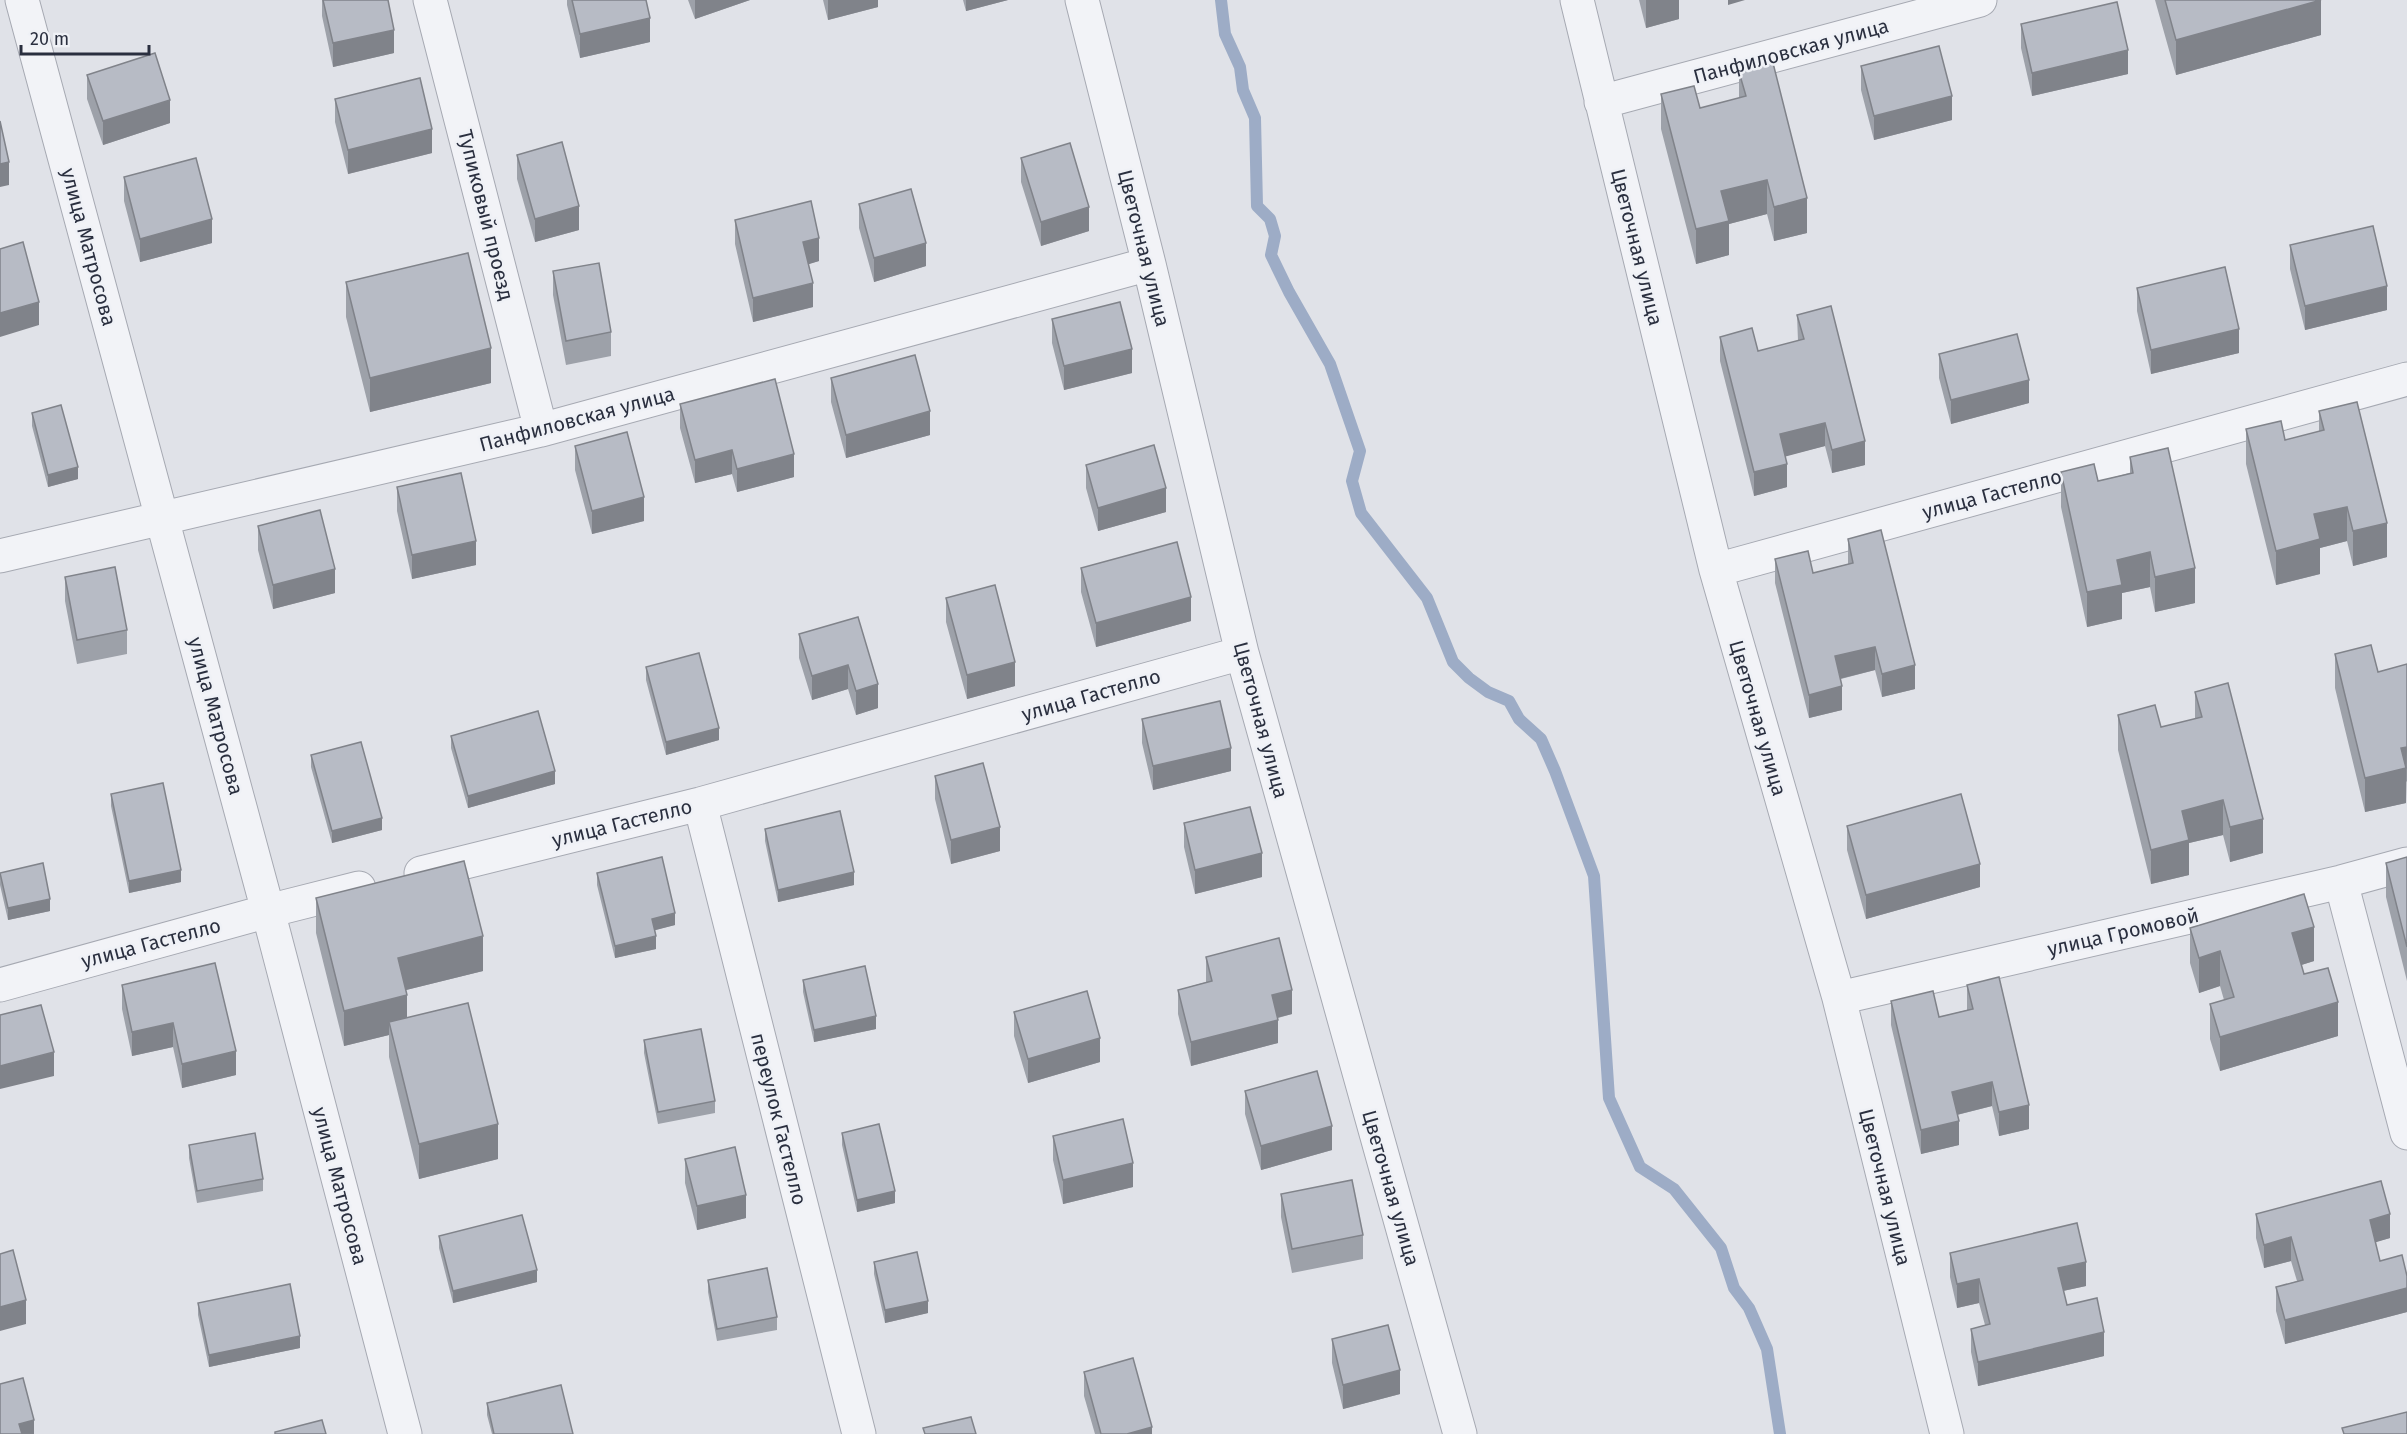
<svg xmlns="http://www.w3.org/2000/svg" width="2407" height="1434" font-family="'Fira Sans',sans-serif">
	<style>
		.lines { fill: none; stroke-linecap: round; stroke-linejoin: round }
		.stream { stroke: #9dacc6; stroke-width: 12 }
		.minor-casing { stroke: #a6a9b2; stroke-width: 35 }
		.minor { stroke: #f2f3f7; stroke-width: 33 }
		.wall { fill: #9da1a9 }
		.shaded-wall { fill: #80838a }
		.building { fill: #b7bbc5; stroke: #80838a; stroke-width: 1.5 }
		.labels { text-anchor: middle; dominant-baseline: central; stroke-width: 5; stroke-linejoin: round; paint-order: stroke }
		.street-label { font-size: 20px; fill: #2a2f3f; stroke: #eff1f6 }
	</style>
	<rect width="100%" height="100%" fill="#e0e2e8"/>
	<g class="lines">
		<path class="stream" d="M1221,0L1225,34L1240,67L1243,90L1255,118L1257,206L1270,219L1275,236L1271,255L1289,292L1330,364L1360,451L1352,481L1361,513L1427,598L1453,662L1469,678L1488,692L1509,701L1519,719L1541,739L1555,771L1594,876L1609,1098L1640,1167L1674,1189L1721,1248L1734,1288L1749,1308L1767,1349L1780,1434"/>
		<g class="minor-casing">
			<path id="minor" d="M22,0L268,911L405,1434
				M430,0L541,430
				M1082,0L1149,264L1242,653L1460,1434
				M1577,0L1716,570L1839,998L1947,1434
				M1601,102L1980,0
				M0,556L541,430L1149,264
				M1716,570L2407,379
				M700,804L859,1434
				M421,873L700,804L1242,653
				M2341,882L2407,1133
				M0,985L268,911L359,888
				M1839,998L2341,882L2407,864"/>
		</g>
		<use href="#minor" class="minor"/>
	</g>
	<path class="wall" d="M322,0H388L394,53L333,67L322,16Z
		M567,0H646L650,42L580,58L567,5Z
		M688,0H750L695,19Z
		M823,0H878V7L828,20Z
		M963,0H1008L966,11Z
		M1639,0H1679V19L1646,28Z
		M2155,0H2321V35L2176,75Z
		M2021,24L2128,74L2032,96L2021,48Z
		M1861,66L1952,120L1874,140L1861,90Z
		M1739,72L1807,233L1774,241L1767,214L1729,224V255L1696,264L1661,129V94L1700,108L1739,98Z
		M87,75L170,123L103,145L87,99Z
		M335,99L432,153L348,174L335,122Z
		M517,155L579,230L535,242L517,179Z
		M1021,158L1089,231L1041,246L1021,182Z
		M124,177L212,243L140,262L124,201Z
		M859,204L926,266L874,282L859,228Z
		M735,220L819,261L808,264L813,307L753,322L735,244Z
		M2290,245L2387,310L2305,330L2290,269Z
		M553,271L611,332V356L566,365L553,295Z
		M346,282L491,383L370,412L346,317Z
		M2137,288L2239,353L2151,374L2137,311Z
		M1797,315L1865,465L1832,473L1825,446L1785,456L1787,487L1754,496L1720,361V337L1758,351L1798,341Z
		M1052,319L1132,373L1064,390L1052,343Z
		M1939,354L2029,403L1951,424L1939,378Z
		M831,378L930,435L846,458L831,402Z
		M680,404L794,477L737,492L732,474L695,483L680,428Z
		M2319,411L2387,557L2353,566L2347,541L2320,548V574L2276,585L2246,464V429L2285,440L2319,432Z
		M32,413L78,479L48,487L32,426Z
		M575,446L644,521L592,534L575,470Z
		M2130,457L2195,603L2155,612L2150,587L2122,593V619L2087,627L2061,507V472L2098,481L2130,474Z
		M1086,465L1166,512L1098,531L1086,488Z
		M397,487L476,565L412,579L397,511Z
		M258,526L335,593L273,609L258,550Z
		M1848,539L1915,689L1882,697L1875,670L1841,679L1842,710L1809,718L1775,583V559L1813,573L1848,564Z
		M1081,568L1191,621L1096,647L1081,592Z
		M65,577L127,630V654L77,664L65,601Z
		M946,598L1015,686L967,699L946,622Z
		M858,617L878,708L856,715L848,689L812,700L799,658V634Z
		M2335,654L2378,672L2407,664V781L2406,782V803L2365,812L2335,688Z
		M646,667L719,740L666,755L646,680Z
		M2195,692L2263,853L2230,862L2223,835L2189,843V875L2151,884L2118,750V715L2161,727L2195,719Z
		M1142,719L1231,771L1153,790L1142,743Z
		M451,736L555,784L468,808L451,748Z
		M311,755L382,830L332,843L311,767Z
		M935,776L1000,851L951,864L935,799Z
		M111,794L181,882L129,893L111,806Z
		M1184,823L1262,877L1195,894L1184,847Z
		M1847,826L1980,887L1866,919L1847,850Z
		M765,829L854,885L778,902L765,841Z
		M2407,857V981L2386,897V863Z
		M0,873L50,911L8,920L0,885Z
		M597,873L675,925L655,930L656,949L615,958L597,885Z
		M316,898L483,971L406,990L407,1018L498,1159L419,1179L389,1057V1035L344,1046L316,933Z
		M2190,928L2314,961L2301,965L2304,974L2338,1036L2220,1071L2210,1039V1004L2224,1000L2220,986L2199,993L2190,963Z
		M1206,957L1292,1014L1278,1018V1043L1191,1066L1178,1014V990L1206,982Z
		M803,980L876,1029L814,1042L803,992Z
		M122,985L236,1051V1075L182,1088L173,1047L132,1056L122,1009Z
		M1967,985L2029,1129L1999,1136L1992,1106L1957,1115L1959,1145L1921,1154L1891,1025V1001L1939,1017L1967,1010Z
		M1014,1012L1100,1062L1028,1083L1014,1036Z
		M644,1040L715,1101V1113L658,1124L644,1053Z
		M1245,1091L1332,1150L1261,1170L1245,1114Z
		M842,1133L895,1203L857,1212L842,1145Z
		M1053,1136L1133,1187L1063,1204L1053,1160Z
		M189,1145L263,1179V1191L197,1203L189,1158Z
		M685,1159L746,1218L697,1230L685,1183Z
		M1281,1194L1363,1235V1259L1292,1273L1281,1217Z
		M2256,1214L2390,1238L2375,1242L2380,1261L2407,1276V1312L2285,1344L2276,1311V1287L2297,1281L2291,1261L2264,1268L2256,1238Z
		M439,1236L537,1282L453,1303L439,1248Z
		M1950,1253L2086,1286L2063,1291L2067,1305L2104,1356L1978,1386L1971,1352V1329L1985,1325L1979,1303L1957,1308L1950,1277Z
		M874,1262L928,1313L885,1323L874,1274Z
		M708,1280L777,1317V1330L717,1341L708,1292Z
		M198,1303L300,1348L209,1367L198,1315Z
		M1332,1339L1400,1394L1343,1409L1332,1363Z
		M1084,1372L1152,1434H1095L1084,1396Z
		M487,1403L573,1434H492L487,1415Z"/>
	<path class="shaded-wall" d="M695,0H750L695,19Z
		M828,0H878V7L828,20Z
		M966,0H1008L966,11Z
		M1646,0H1679V19L1646,28Z
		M1728,0H1745L1728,5Z
		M2321,0V35L2176,75V40Z
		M650,18V42L580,58V34Z
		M394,30V53L333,67V43Z
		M2128,50V74L2032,96V73Z
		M1952,96V120L1874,140V116Z
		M170,100V123L103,145V121Z
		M432,129V153L348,174V150Z
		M9,162V185L0,187V164Z
		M1767,180V214L1729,224V255L1696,264V229L1721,191Z
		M1807,198V233L1774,241V207Z
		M579,206V230L535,242V219Z
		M1089,207V231L1041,246V222Z
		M212,219V243L140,262V239Z
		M819,238V261L803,266V242Z
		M926,243V266L874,282V258Z
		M813,283V307L753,322V298Z
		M2387,286V310L2305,330V306Z
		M39,302V325L0,337V313Z
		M2239,329V353L2151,374V350Z
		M491,348V383L370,412V378Z
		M1132,349V373L1064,390V366Z
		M2029,380V403L1951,424V400Z
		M930,411V435L846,458V435Z
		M1825,423V446L1780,458V434Z
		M1865,441V465L1832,473V450Z
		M732,450V474L695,483V460Z
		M794,454V477L737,492V469Z
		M1787,464V487L1754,496V472Z
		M78,467V479L48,487V475Z
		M1166,488V512L1098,531V508Z
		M644,497V521L592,534V511Z
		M2347,507V541L2320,548V574L2276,585V551L2314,514Z
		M2387,523V557L2353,566V531Z
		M476,541V565L412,579V555Z
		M2150,552V587L2122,593V619L2087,627V592L2117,560Z
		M2195,568V603L2155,612V577Z
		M335,569V593L273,609V585Z
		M1191,597V621L1096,647V623Z
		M1875,647V670L1835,680V656Z
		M1015,662V686L967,699V675Z
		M848,665V689L812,700V676Z
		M1915,665V689L1882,697V674Z
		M878,684V708L856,715V691Z
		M1842,686V710L1809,718V695Z
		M719,728V740L666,755V742Z
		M2407,747L2406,803L2365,812V778L2401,748Z
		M1231,748V771L1153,790V766Z
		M555,771V784L468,808V796Z
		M2223,800V835L2189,843V875L2151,884V850L2182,811Z
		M382,818V830L332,843V831Z
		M2263,819V853L2230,862V827Z
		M1000,827V851L951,864V840Z
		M1262,853V877L1195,894V870Z
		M1980,864V887L1866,919V895Z
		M181,870V882L129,893V881Z
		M854,872V885L778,902V890Z
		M50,899V911L8,920V908Z
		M675,913V925L652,931V919Z
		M2314,927V961L2292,968V933Z
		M483,936V971L398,992V958Z
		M656,936V949L615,958V946Z
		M2220,951V986L2199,993V958Z
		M1292,990V1014L1272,1019V995Z
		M407,995V1030L389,1022V1035L344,1046V1011Z
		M2338,1002V1036L2220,1071V1037Z
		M876,1016V1029L814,1042V1030Z
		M1278,1020V1043L1191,1066V1042Z
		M173,1023V1047L132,1056V1032Z
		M1100,1038V1062L1028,1083V1059Z
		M236,1051V1075L182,1088V1064Z
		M54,1052V1076L0,1089V1066Z
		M1992,1082V1106L1952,1116V1092Z
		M2029,1105V1129L1999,1136V1112Z
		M1959,1121V1145L1921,1154V1130Z
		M498,1124V1159L419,1179V1144Z
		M1332,1126V1150L1261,1170V1146Z
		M1133,1163V1187L1063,1204V1180Z
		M895,1191V1203L857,1212V1200Z
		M746,1195V1218L697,1230V1206Z
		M2390,1214V1238L2370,1244V1220Z
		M2291,1237V1261L2264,1268V1245Z
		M2086,1262V1286L2058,1292V1268Z
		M537,1270V1282L453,1303V1291Z
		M1979,1279V1303L1957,1308V1284Z
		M2407,1288V1312L2285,1344V1320Z
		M26,1300V1324L0,1331V1307Z
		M928,1301V1313L885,1323V1310Z
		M2104,1332V1356L1978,1386V1362Z
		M300,1336V1348L209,1367V1355Z
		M1400,1370V1394L1343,1409V1385Z
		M34,1420V1434H19V1424Z
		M1152,1427V1434H1127Z"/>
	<path class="building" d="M323,0H388L394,30L333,43Z
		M572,0H646L650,18L580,34Z
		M2165,0H2321L2176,40Z
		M2117,2L2128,50L2032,73L2021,24Z
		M1939,46L1952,96L1874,116L1861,66Z
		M155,53L170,100L103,121L87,75Z
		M1773,63L1807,198L1774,207L1767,180L1721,191L1729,221L1696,229L1661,94L1694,86L1700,108L1746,96L1739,72Z
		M420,78L432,129L348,150L335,99Z
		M0,121L9,162L0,164Z
		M562,142L579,206L535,219L517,155Z
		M1070,143L1089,207L1041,222L1021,158Z
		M196,158L212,219L140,239L124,177Z
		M911,189L926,243L874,258L859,204Z
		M811,201L819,238L803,242L813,283L753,298L735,220Z
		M2373,226L2387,286L2305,306L2290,245Z
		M23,242L39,302L0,313V249Z
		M468,253L491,348L370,378L346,282Z
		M599,263L611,332L566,341L553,271Z
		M2225,267L2239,329L2151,350L2137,288Z
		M1120,302L1132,349L1064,366L1052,319Z
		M1831,306L1865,441L1832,450L1825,423L1780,434L1787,464L1754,472L1720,337L1752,328L1758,351L1804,339L1797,315Z
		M2017,334L2029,380L1951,400L1939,354Z
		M915,355L930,411L846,435L831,378Z
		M775,379L794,454L737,469L732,450L695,460L680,404Z
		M2357,402L2387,523L2353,531L2347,507L2314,514L2320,539L2276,551L2246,429L2281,421L2285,440L2324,430L2319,411Z
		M61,405L78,467L48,475L32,413Z
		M627,432L644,497L592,511L575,446Z
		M1154,445L1166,488L1098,508L1086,465Z
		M2168,448L2195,568L2155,577L2150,552L2117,560L2122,585L2087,592L2061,472L2094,464L2098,481L2133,473L2130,457Z
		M461,473L476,541L412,555L397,487Z
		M320,510L335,569L273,585L258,526Z
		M1881,530L1915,665L1882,674L1875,647L1835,656L1842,686L1809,695L1775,559L1808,551L1813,573L1853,563L1848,539Z
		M1177,542L1191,597L1096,623L1081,568Z
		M115,567L127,630L77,640L65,577Z
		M995,585L1015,662L967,675L946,598Z
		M858,617L878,684L856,691L848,665L812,676L799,634Z
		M2371,645L2378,672L2407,664V747L2401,748L2406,768L2365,778L2335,654Z
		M699,653L719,728L666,742L646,667Z
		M2228,683L2263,819L2230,827L2223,800L2182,811L2189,840L2151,850L2118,715L2155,705L2161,727L2202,717L2195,692Z
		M1220,701L1231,748L1153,766L1142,719Z
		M538,711L555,771L468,796L451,736Z
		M361,742L382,818L332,831L311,755Z
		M983,763L1000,827L951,840L935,776Z
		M163,783L181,870L129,881L111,794Z
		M1961,794L1980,864L1866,895L1847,826Z
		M1250,807L1262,853L1195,870L1184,823Z
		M840,811L854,872L778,890L765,829Z
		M662,857L675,913L652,919L656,936L615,946L597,873Z
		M2407,857V947L2386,863Z
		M464,861L483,936L398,958L407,995L344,1011L316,898Z
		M43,863L50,899L8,908L0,873Z
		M2304,894L2314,927L2292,933L2304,974L2328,968L2338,1002L2220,1037L2210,1004L2234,997L2220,951L2199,958L2190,928Z
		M1279,938L1292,990L1272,995L1278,1020L1191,1042L1178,990L1212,981L1206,957Z
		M215,963L236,1051L182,1064L173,1023L132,1032L122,985Z
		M865,966L876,1016L814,1030L803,980Z
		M1999,977L2029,1105L1999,1112L1992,1082L1952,1092L1959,1121L1921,1130L1891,1001L1933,991L1939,1017L1973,1009L1967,985Z
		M1087,991L1100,1038L1028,1059L1014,1012Z
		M468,1003L498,1124L419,1144L389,1022Z
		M41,1005L54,1052L0,1066V1015Z
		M701,1029L715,1101L658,1112L644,1040Z
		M1317,1071L1332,1126L1261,1146L1245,1091Z
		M1123,1119L1133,1163L1063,1180L1053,1136Z
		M879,1124L895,1191L857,1200L842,1133Z
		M255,1133L263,1179L197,1191L189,1145Z
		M735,1147L746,1195L697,1206L685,1159Z
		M1352,1180L1363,1235L1292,1249L1281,1194Z
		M2381,1181L2390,1214L2370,1220L2380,1261L2402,1255L2407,1276V1288L2285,1320L2276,1287L2303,1280L2291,1237L2264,1245L2256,1214Z
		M522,1215L537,1270L453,1291L439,1236Z
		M2077,1223L2086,1262L2058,1268L2067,1305L2097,1298L2104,1332L1978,1362L1971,1329L1990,1324L1979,1279L1957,1284L1950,1253Z
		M13,1250L26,1300L0,1307V1254Z
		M917,1252L928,1301L885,1310L874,1262Z
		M767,1268L777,1317L717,1329L708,1280Z
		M290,1284L300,1336L209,1355L198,1303Z
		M1388,1325L1400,1370L1343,1385L1332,1339Z
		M1133,1358L1152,1427L1127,1434H1101L1084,1372Z
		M23,1378L34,1420L19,1424L22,1434H0V1384Z
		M561,1385L573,1434H494L487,1403Z
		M2407,1412V1434H2344L2342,1428Z
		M971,1417L976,1434H925L923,1428Z
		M322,1420L326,1434H275V1432Z"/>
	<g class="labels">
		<g class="street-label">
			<text transform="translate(1791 51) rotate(-15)">Панфиловская улица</text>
			<text transform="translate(486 215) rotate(76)">Тупиковый проезд</text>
			<text transform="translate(89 247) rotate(75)">улица Матросова</text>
			<text transform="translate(1637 247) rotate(76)">Цветочная улица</text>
			<text transform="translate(1144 248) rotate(76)">Цветочная улица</text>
			<text transform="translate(577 419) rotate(-15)">Панфиловская улица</text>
			<text transform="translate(1992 494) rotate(-15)">улица Гастелло</text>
			<text transform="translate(1091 695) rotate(-16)">улица Гастелло</text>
			<text transform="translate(216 716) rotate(75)">улица Матросова</text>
			<text transform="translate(1758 718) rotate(74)">Цветочная улица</text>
			<text transform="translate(1261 720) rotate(75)">Цветочная улица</text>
			<text transform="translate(622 823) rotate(-14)">улица Гастелло</text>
			<text transform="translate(2123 932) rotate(-13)">улица Громовой</text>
			<text transform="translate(151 943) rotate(-15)">улица Гастелло</text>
			<text transform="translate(779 1119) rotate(76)">переулок Гастелло</text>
			<text transform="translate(340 1186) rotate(75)">улица Матросова</text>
			<text transform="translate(1885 1187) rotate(76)">Цветочная улица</text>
			<text transform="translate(1391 1188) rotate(74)">Цветочная улица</text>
		</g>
	</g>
	<path d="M21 45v9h128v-9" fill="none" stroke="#2a2f3f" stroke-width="3"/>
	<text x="30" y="45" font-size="18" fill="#2a2f3f" stroke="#eff1f6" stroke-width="4.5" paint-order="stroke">20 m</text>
</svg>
